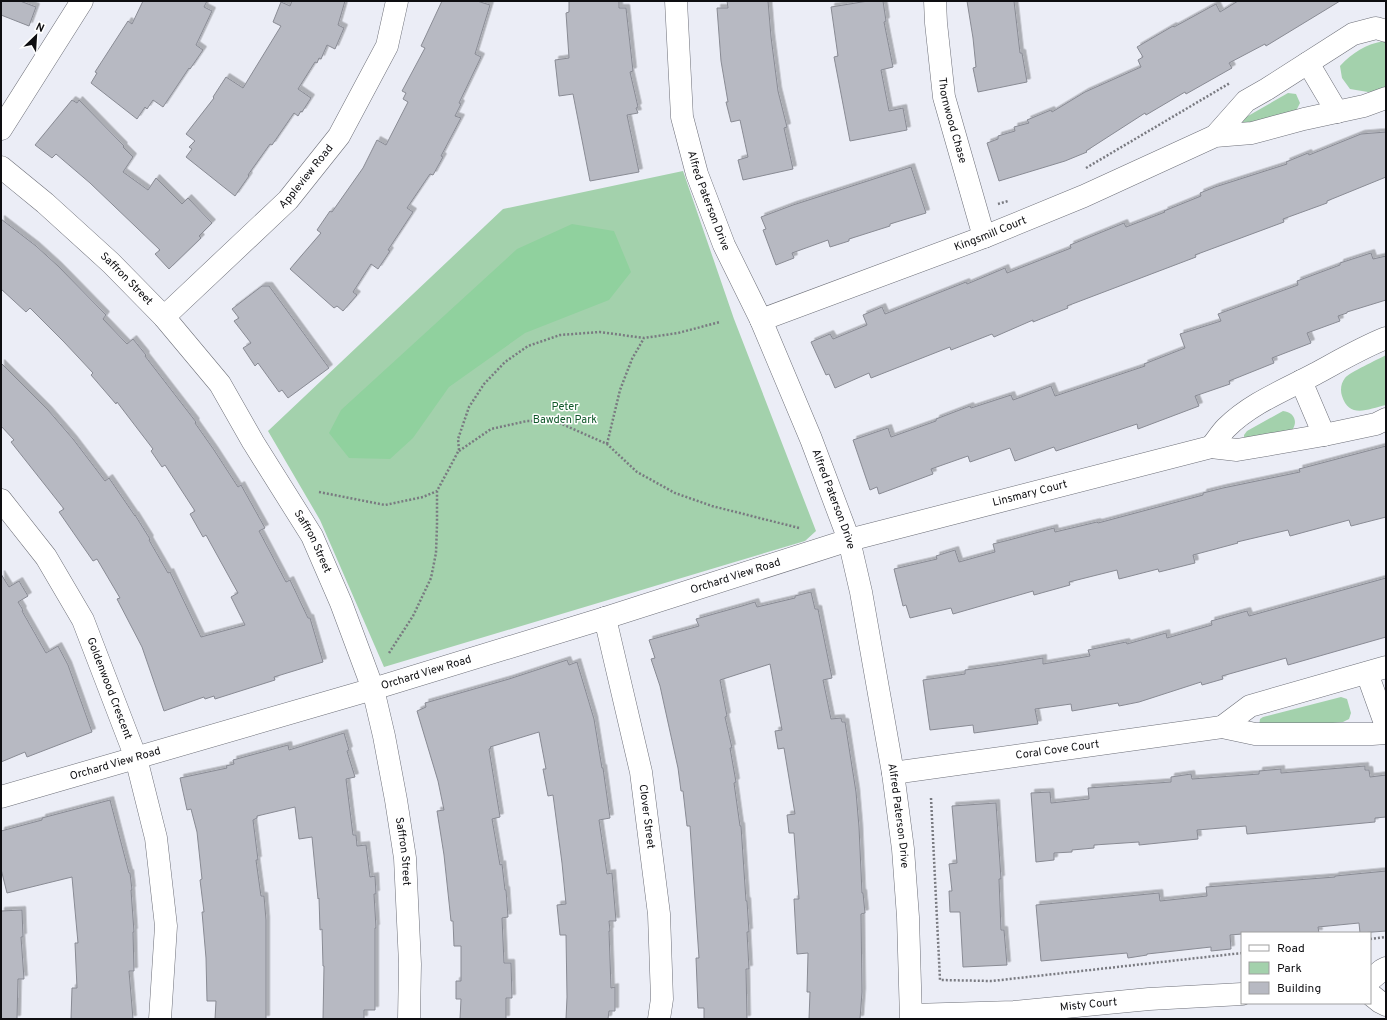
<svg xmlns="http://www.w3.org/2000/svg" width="1387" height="1020" font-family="Overpass,sans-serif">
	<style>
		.green { fill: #a3d1ac }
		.forest { fill: #90d19e }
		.building { fill: #b7b9c2; stroke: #898b94; filter: url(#shadow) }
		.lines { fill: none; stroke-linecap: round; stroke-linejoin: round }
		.minor-casing { stroke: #6d6f78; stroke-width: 23 }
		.path { stroke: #797a80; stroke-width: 2.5; stroke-dasharray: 2 2; stroke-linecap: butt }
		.minor { stroke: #fff; stroke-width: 22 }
		.labels { text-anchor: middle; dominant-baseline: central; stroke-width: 3; stroke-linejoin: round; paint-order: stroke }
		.street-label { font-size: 11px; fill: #0e0e11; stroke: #fff }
		.park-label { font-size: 11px; fill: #10582a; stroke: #fff }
	</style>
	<defs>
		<filter id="shadow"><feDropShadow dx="3.5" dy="-3.5" stdDeviation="0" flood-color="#0004"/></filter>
	</defs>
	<rect width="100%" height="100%" fill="#ebedf6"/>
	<path class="green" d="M1384,41L1386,42V91L1368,92L1350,89L1342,78L1340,66C1352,53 1366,44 1384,41Z
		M1288,93L1296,94L1300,103L1296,111L1237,135L1234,124Z
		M683,171L734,319L816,531L805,541L384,667L320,520L268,431L503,209Z
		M1386,355V405C1368,409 1349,419 1342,396C1340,390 1341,383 1345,378C1350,372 1377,360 1386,355Z
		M1283,411C1293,412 1298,420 1293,429L1250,442L1244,438V435L1247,431Z
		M1341,697L1347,699L1351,713L1349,719L1343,722L1263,730L1259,727L1260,719L1263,717Z"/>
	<path class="forest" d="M572,224L614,231L631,272L609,300L525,333L449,387L413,438L390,459L349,458L329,433L341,410L517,249Z"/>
	<path class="building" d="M1,1H20L36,7L29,26L1,15Z
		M143,1H207L204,7L212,11L196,45L203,50L190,69L189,68L163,107L153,100L147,109L145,107L137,119L91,83L97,73L95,72L128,21L132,24Z
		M292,1H345L338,25L344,28L335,49L327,45L321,59L319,58L317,63L315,62L298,89L311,98L302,112L301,111L298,116L294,113L272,145L270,144L248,175L249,176L235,196L186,157L192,149L189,147L195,141L186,134L214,98L213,97L226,77L243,88L281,26L273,22L281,2L290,6Z
		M442,1H477L490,5L475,54L481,57L459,103L461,104L455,116L461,118L441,156L443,157L433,175L430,174L407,208L413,212L388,250L390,251L378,269L371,264L353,292L357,295L343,311L337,306L334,308L290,269L321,233L317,230L330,211L332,212L363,168L377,140L386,145L408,102L403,99L406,93L402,91L425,48L421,46Z
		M569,1H619V8H626L633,71L630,72L638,107L636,108L638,113L627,115L639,172L590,181L573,94L559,96L555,60L569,58L566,13L569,12Z
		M727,1H768L771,37L778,91L787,127L784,128L793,169L743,180L738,160L748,157L740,120L731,122L726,102H728L721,61L717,8H728Z
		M868,1H883L886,21L884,22L893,67L881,70L889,111L903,108L907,130L850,141L834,57L838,56L831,7Z
		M967,1H1014L1020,53H1022L1027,82L978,92L973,68L976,67L973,38Z
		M1238,1H1340L1266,46L1265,44L1229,63L1232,68L1186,94L1185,92L1146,115L1145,113L1086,151L1087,152L1065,161L999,181L987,143L998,139V136L1015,131L1014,127L1029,123L1027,120L1051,110L1052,112L1085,92L1141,67L1138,60L1143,57L1137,47L1173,26L1174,27L1216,4L1220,12Z
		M72,100L77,103L79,100L124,146L123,147L133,157L123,172L148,190L156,178L182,204L188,198L212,223L199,236L201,238L169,269L155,254L160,250L90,183L56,154L52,158L35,145Z
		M1386,132V177L1327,201V203L1283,219L1284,222L1195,255L1196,257L1067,306L1068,308L1033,322V320L994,337L992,334L951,350L950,347L871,378L869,373L835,388L829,374L826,375L811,342L830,334L833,339L867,325L863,315L882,307L885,314L966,282L967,284L1005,268L1007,273L1071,248L1070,245L1124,223L1126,227L1165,212L1164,211L1201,196L1200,193L1215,187L1287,164L1286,162L1308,153L1309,155L1361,134Z
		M911,167L926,213L890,224V226L849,239V241L830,247L828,240L792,253L794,258L776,265L763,230L766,229L761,217L793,205Z
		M1,219L36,246L58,266L106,315L103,319L127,344L133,339L146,355L145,356L196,422L195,423L214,450L238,487L241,485L265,528L259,531L286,582L290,580L308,618H310L323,662L274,677L275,680L215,699L214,696L205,699L204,697L164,711L142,647L117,599L120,598L97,559L93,561L59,512L64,509L11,442L14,440L1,426V363L48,410L73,439L105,481L109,478L135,516V515L150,539L149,540L168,573L170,572L201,637L245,625L231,597L238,593L206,535L203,537L190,514L195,511L165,465L162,467L151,451L153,449L117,402L116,404L91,375L93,373L64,342L30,308L26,312L1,289Z
		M1371,253L1373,259L1386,256V300L1347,312V313L1338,316L1340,321L1307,333L1311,343L1272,358L1274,363L1229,381L1230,384L1195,396L1199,406L1138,429L1137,424L1056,451L1054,447L1015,461L1010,448L970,462L968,456L931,469L933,474L879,494L877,487L870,490L853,440L888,428L891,437L936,421V419L970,406L971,408L1011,395L1013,400L1051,386L1055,396L1145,366L1144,364L1185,348L1180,334L1221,321L1218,314L1298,285L1297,281L1340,265V263Z
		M262,286H269L329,368L288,398L282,390L279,392L258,363L255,366L243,348L251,343L234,321L239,318L232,309Z
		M1386,446V517L1351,526L1349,520L1290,536L1288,530L1237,542L1238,543L1193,555L1195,563L1159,572L1158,569L1119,579L1117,570L1069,582L1070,585L1034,595L1033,591L953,614L951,608L910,618L906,605L903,606L894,569L937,559L936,556L955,550L959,562L995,552L993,544L1009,540L1054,528L1055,532L1097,522L1098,523L1203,495V493L1223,488L1300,472L1299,469Z
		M1,574L9,587L19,581L28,596L18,602L23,610L22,611L46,653L58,646L68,665L92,732L27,757L25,752L1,762Z
		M1386,578V637L1288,665L1286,658L1222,676L1223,679L1202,685L1201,682L1139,702L1119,706L1118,703L1072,711L1071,704L1035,709L1038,724L974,733L973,725L930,730L923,680L965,674V670L1001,665L1043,658V664L1090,656L1088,650L1126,642L1127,644L1166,633L1167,638L1212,625L1211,621L1247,611L1249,616Z
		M811,592L815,609H818L832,678L823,680L831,719L841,718L842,722H845L856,792L859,827L862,893H863L865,913L861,914L862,992L860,1019H809L810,992H807L808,953L797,954L794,899H799L794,833H789L787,815L795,814L784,748L778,749L775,731L782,730L770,664L720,680L727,716L725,717L732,748H730L736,782L734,783L740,826H741L746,901H747L749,932H747L749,969H746L747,1019H704V1008H698L696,958H699L690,826H687L683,791H681L678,768L660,686L651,659L655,658L649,640L699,626L696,619L742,606L755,602L757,607L795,598V596Z
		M567,660L569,665L577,662L594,719L602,768H603L610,818L599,820L607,874L612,873L616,921H609L610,931H609L611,988L615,987V1011H609L608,1019H566L567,997L566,935H560L557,905L566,904L562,863L553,795L548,796L543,769H546L539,732L490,747L491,748L489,749L500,817L492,819L500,865L502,864L505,890H506L508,917L502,918L504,963H511L512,998H506V1019H460L461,999H456V981H461V946H454L453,921H451L444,855L437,811L444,810L438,781L417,711L426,707L425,703L509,679Z
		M344,733L349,750L347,751L355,777L346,779L353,835H356L357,846L366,845L370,877L375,876L376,894H374L376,928H375V1010H364V1019H323L324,966H323L322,929L320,930L319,898L318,899L312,837L299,839L295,807L257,816V818L253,820L258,860H256L261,896H264L266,920V1019H215L216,1001H207L206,958L202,912H204L200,880L202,879L197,832L191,809L187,810L180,778L227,768L226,766L234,764L233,760L288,745L289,750Z
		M1365,766V770H1369L1370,777L1386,775V817L1375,818V822L1247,834L1246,826L1197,830L1198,839L1139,845V842L1094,845V848L1072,850V852L1054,853V860L1036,862L1031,793L1050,792L1051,803L1089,799L1088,788L1171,782V777L1191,774L1192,779L1259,774V771L1281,769V773Z
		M110,800L129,873H130L132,890H131L134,932H133L134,971H129L133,1019H71L72,988H77L75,943H78L72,877L7,893L1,869V831L42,820V818Z
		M996,803L1001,879H999L1001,930H1004L1007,965L963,967L960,912H950L949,891H952L949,864L957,863L952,806Z
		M1386,871V931L1360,933L1359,923L1318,927L1319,933H1242V934L1230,935L1231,949L1211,951V947L1147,954V955L1128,958L1127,953L1041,961L1036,905L1159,893L1160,901L1207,896L1206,887L1335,877V876Z
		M22,910L23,937H21L24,979H18L17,1019H1V911Z"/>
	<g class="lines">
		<g class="minor-casing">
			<g id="minor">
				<path id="s1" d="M676,1L682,117L697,174L724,245L761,320L811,439L849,540L861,592L893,773L903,849L908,917L911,1019"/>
				<path id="s2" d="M935,1L936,23L944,97L984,237"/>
				<path d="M1308,63L1337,112"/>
				<path d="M1,129L82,1"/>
				<path d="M1215,136L1246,101L1267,89L1353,34L1376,28L1386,31"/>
				<path id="s3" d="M1,167L45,203L111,263L164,317L220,384L253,442L312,536L341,603L373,689L384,736L396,800L405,858L410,964L409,1019"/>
				<path id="s4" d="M164,317L288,200L339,136L387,46L397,1"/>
				<path id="s5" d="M761,320L984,237L1084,196L1215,136L1252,133L1304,119L1364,106L1386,98"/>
				<path d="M1301,381L1324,435"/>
				<path d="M1211,447C1216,441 1221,433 1226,428C1251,403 1285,390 1315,374C1339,361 1361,348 1386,338"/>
				<path id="s6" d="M1,500L46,557L83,620L136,758L156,838L166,926L160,1019"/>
				<path id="s7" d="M605,618L641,772L659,914L662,999L659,1019"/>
				<path d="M1367,673L1386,726"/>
				<path d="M1222,727L1250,706L1386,667"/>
				<path id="s8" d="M893,773L1222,727L1255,734H1372L1386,733"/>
				<path id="s9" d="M1,797L373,689L605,618L849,540L1211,447L1237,450L1324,435L1376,424L1386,419"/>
				<path d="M1370,980L1382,970L1386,968"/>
				<path d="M1370,994L1380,1002L1386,1005"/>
				<path id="s10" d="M912,1015L1014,1012L1149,999L1242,994"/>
			</g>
		</g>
		<path class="path" d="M1086,168L1230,83
			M998,204L1008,201
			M607,444L620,390L632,359L644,338
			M459,451L491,429L527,421H555L607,444L637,472L675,493L712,506L799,528
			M319,492L385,505L423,497L437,491
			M389,653L413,616L431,578L436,553L437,525V491L459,450L458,439L469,407L484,384L505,362L528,346L560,335L600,332L644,338L678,333L720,322
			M931,798L940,980L992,981L1242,953
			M1370,939L1386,937"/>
		<use href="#minor" class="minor"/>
	</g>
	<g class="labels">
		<g class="street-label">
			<text stroke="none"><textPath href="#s2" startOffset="121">Thornwood Chase</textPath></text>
			<text stroke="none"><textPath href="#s4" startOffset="200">Appleview Road</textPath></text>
			<text stroke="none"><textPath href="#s1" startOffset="204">Alfred Paterson Drive</textPath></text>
			<text stroke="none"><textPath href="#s5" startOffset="245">Kingsmill Court</textPath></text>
			<text stroke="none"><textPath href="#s3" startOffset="168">Saffron Street</textPath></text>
			<text stroke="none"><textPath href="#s9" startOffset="1073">Linsmary Court</textPath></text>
			<text stroke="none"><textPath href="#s1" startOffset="528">Alfred Paterson Drive</textPath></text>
			<text stroke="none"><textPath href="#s3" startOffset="492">Saffron Street</textPath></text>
			<text stroke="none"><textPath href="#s9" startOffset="767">Orchard View Road</textPath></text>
			<text stroke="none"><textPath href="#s9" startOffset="443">Orchard View Road</textPath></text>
			<text stroke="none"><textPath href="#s6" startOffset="219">Goldenwood Crescent</textPath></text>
			<text stroke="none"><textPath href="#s8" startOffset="166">Coral Cove Court</textPath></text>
			<text stroke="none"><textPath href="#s9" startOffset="119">Orchard View Road</textPath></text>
			<text stroke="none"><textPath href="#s1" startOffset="852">Alfred Paterson Drive</textPath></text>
			<text stroke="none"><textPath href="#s7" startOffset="203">Clover Street</textPath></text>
			<text stroke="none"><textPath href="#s3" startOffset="817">Saffron Street</textPath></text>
			<text stroke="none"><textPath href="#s10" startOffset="177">Misty Court</textPath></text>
		</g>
		<g class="park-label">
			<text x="565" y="407">Peter<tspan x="565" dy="13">Bawden Park</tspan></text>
		</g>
	</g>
	<rect width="1387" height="1020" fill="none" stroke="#0e0e11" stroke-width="4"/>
	<rect x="1241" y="932" width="130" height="72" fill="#ffffff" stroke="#9f9fa0"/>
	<rect x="1249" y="945" width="20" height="6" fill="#ffffff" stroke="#9f9fa0"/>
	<text x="1277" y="952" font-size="12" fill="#0e0e11">Road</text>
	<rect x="1249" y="962" width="20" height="12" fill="#a3d1ac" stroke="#9f9fa0"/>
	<text x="1277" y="972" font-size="12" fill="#0e0e11">Park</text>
	<rect x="1249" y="982" width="20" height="12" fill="#b7b9c2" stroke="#9f9fa0"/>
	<text x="1277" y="992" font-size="12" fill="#0e0e11">Building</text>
	<g transform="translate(36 36) rotate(25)" stroke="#ffffff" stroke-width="3" paint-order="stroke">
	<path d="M0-3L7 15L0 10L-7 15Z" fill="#0e0e11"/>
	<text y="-6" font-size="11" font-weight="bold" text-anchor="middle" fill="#0e0e11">N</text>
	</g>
</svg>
